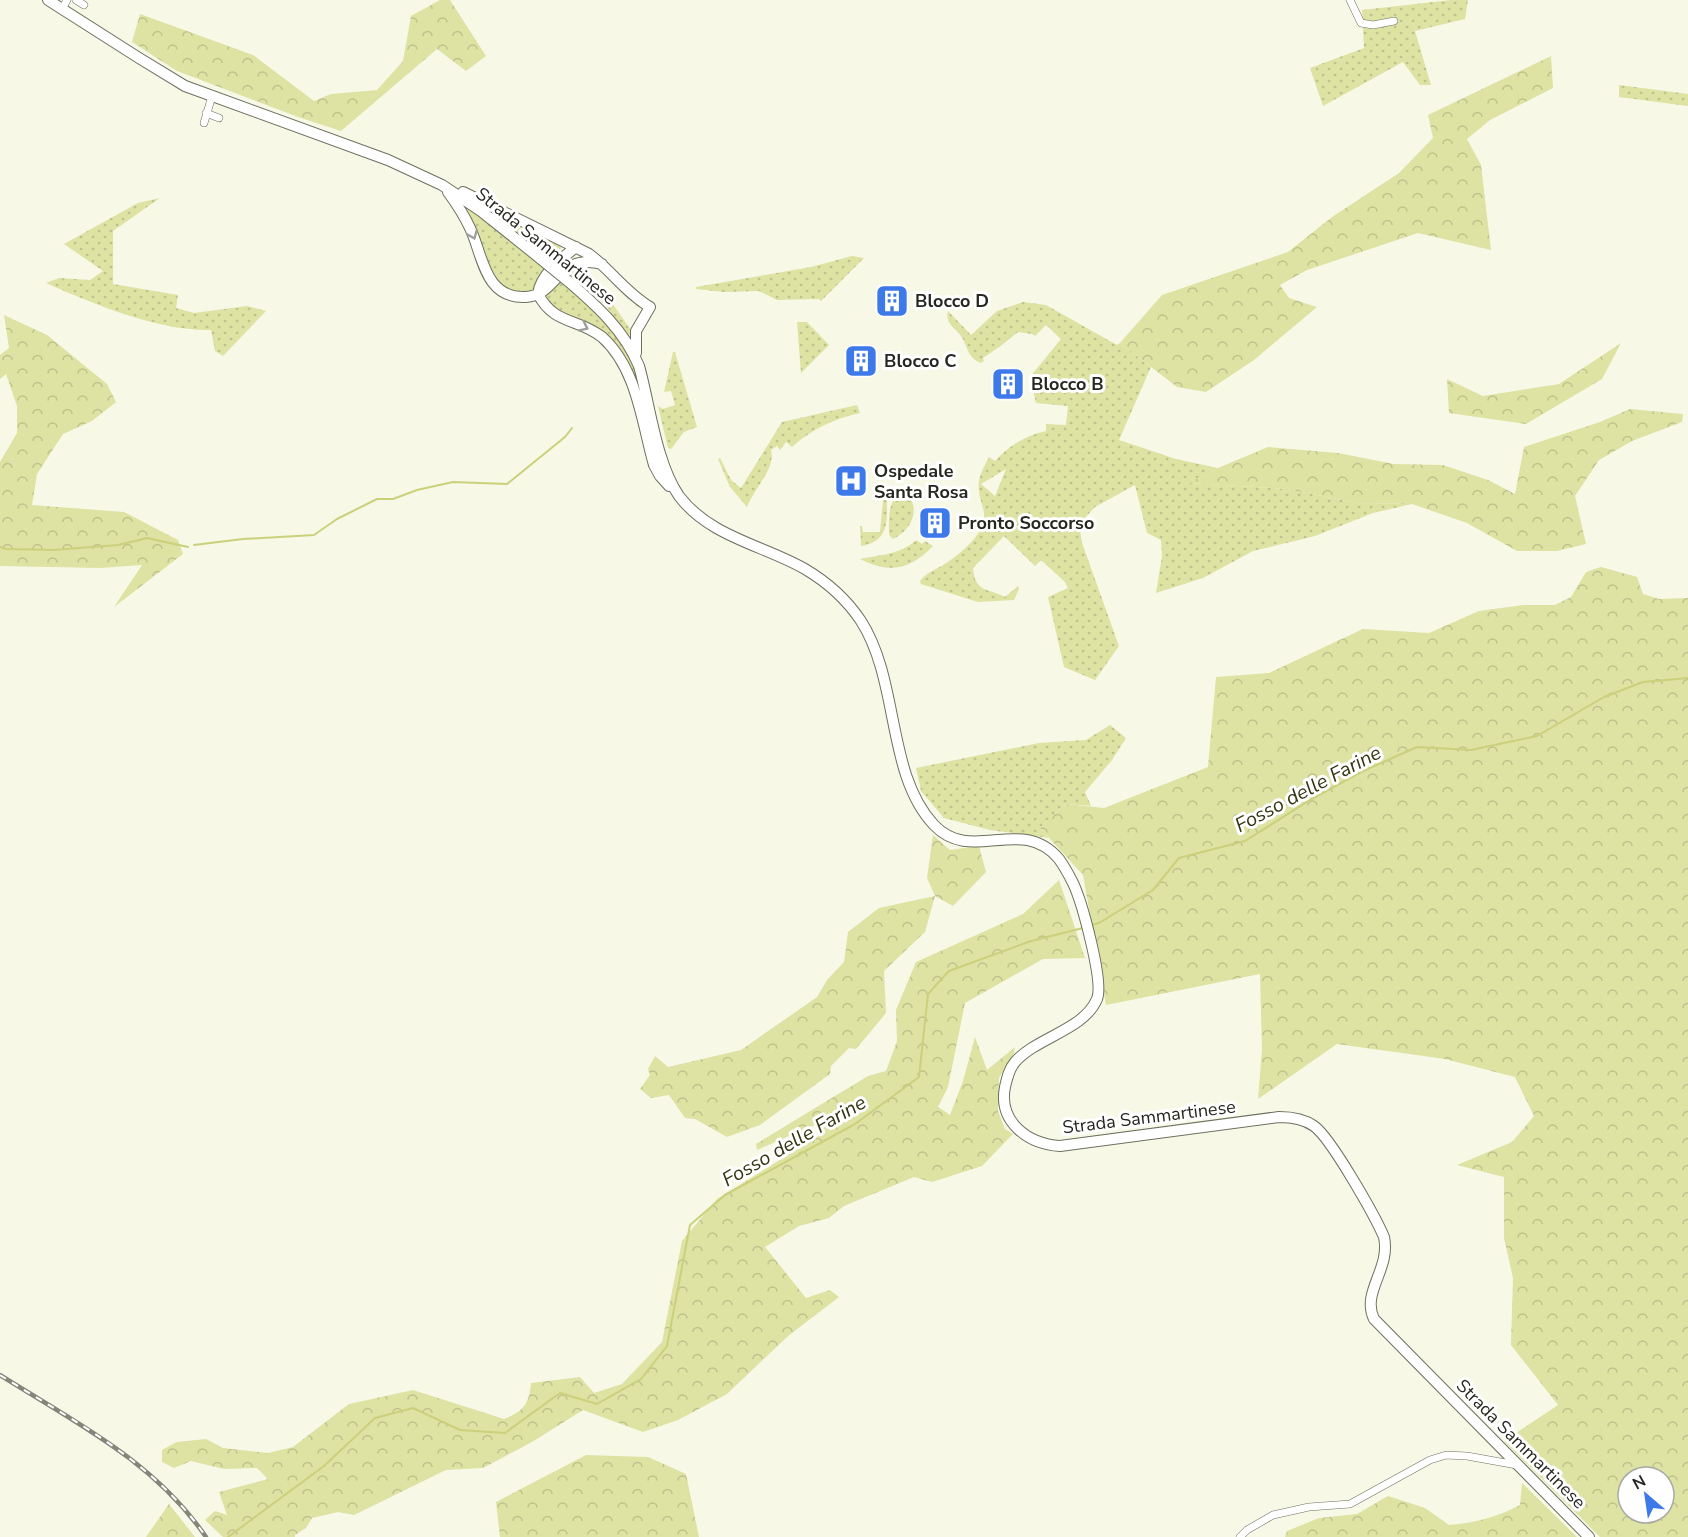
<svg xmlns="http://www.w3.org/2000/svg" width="1688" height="1537" font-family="'Nunito Sans',sans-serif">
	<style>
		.grass { fill: url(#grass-dots); fill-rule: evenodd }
		.forest { fill: url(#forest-crowns); fill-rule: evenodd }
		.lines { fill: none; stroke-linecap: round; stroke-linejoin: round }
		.stream { stroke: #cbd07b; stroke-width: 2 }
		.minor-casing { stroke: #6e7060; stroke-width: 8 }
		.secondary-casing { stroke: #6e7060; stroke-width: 12 }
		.minor { stroke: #fff; stroke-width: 7 }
		.secondary { stroke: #fff; stroke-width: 10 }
		.rail-casing { stroke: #85867a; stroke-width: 4.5 }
		.rail { stroke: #fff; stroke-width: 2; stroke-dasharray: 7; stroke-linecap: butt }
		.secondary-bridge-casing { stroke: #6e7060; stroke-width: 12; stroke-linecap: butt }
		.secondary-bridge { stroke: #fff; stroke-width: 10 }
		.oneway { stroke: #9e9e9b }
		.labels { text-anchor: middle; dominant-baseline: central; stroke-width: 6; stroke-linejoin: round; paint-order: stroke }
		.street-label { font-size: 18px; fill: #272721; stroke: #fff }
		.poi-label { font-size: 18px; font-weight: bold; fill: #272721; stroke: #fff; text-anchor: start }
		.water-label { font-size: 20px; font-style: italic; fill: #343511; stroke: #fff }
	</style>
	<defs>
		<pattern id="grass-dots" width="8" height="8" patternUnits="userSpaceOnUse" patternTransform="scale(1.5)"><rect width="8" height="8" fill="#dee2a3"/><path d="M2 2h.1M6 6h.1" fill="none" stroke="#bec28c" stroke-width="1.8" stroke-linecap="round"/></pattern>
		<pattern id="forest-crowns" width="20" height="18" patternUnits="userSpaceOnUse" patternTransform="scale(1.5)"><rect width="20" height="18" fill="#dee2a3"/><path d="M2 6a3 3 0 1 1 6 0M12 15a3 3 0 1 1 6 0" fill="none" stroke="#bec28c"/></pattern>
	</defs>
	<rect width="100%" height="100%" fill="#f7f9e6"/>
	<path class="grass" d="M1451,0H1468L1465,19L1415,31L1431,85H1420L1403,62L1323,106L1310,68L1364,48L1362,10Z
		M1619,85L1688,94V106L1619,97Z
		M160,198L113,231V284L178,295L176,308L194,313L247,306L266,311L223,356L215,351L211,330C157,331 94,304 46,283L59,278L90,280L103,271L64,244L138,203Z
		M464,205L545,256L489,211L561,246L559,254L534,291C520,297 507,289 496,280L463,206Z
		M852,256L864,258L821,301L819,299L777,300L759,291L724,292L696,289V287L811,267Z
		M580,266L612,303L631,330L629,336L607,307L573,277L566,285C593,308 619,332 634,366C639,378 640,394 643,407L621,354L548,304L545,294L564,273Z
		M1023,302L1046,305L1117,345L1120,343L1151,367L1119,440L1176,459L1218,468L1190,483L1287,489L1357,503L1412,504L1373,513L1315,536L1253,551L1203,578L1156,593L1162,556L1161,540L1147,533L1135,485L1095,507L1079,524L1082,543L1119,646L1095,680L1064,667L1048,597L1068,588L1065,582L1041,560L1035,566L1004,536L973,568C975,593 988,588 1005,597L1018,586L1019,589L1014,600L978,602L921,584L920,581C925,573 938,569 946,563C959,555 975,541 982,527C988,513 980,504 979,491C977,478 983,469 989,457L995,461C1009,446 1026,435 1046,431V424L1066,425L1068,406L1036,403L1030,377L1061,339L1046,325L1035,336L1032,334L1018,332L1002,345L983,358L984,361L981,363C967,358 968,346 961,336C954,326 945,324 948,311L971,335L997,311ZM1006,469L995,496L981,484Z
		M797,322H807L829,345L801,373Z
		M673,352H675L697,427L684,432L671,449L668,448L658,406L663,409L675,405L671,391L664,392Z
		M857,405L860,413C833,419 812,429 792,447L786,442L780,450L777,446L771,450C776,468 755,487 747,507L730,487L718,459L720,458L731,480L741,488L782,422Z
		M884,490L887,491C886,516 893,541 861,546L860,526H862L863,532H880Z
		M901,494L910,498C920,514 908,532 893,539L889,535C889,520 887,501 901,494Z
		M916,540L922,544L925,541L933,546C910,570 889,574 860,559C878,555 900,555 916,540Z
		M1110,725L1126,738L1112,760L1085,792L1091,806L1065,804L1040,828L1049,838L990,830L944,818L921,791L916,768L1039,743L1086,740Z"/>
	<path class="forest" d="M440,0H450L486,56L466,71L437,49L341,131L298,117L177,71L132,42L140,14L253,55L314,101L331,94L377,90L403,61L411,16Z
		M1551,56L1553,88L1490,120L1467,139L1481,165L1491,250L1418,233L1307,270L1280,285L1289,298L1317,307L1254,360L1206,392L1177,387L1120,343L1162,295L1288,252L1332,217L1399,173L1433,138L1428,115Z
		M4,315L47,335L107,384L116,402L92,421L63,434L37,474L32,505L124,512L178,540L183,554L114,607L142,565L100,568L0,566V462L17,433V406L6,374L0,379V355L9,348Z
		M1621,343L1602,379L1526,424L1449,413L1447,379L1483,396L1559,384Z
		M1630,409L1683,414L1682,422L1632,441L1599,460L1575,496L1586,544L1557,551H1517L1467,523L1412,504L1357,503L1287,489L1189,483L1218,468L1268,447L1338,453L1394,464L1443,465L1488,480L1515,494L1524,447L1600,422Z
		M1601,567L1637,577L1643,594L1659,599L1688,598V1537H1600L1504,1441L1558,1405L1511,1345L1513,1278L1504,1238V1177L1457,1165L1512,1142L1534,1116L1515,1077L1445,1059L1337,1044L1258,1099L1262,1050L1260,974L1106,1005L1083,875L1040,828L1065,804L1104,808L1208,767L1216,677L1269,673L1363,629L1429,633L1479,611L1523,605H1555L1571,597L1586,572ZM1628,1477H1664V1513H1628Z
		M933,835L950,850L979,846L986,872L953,906L935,896L925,932L884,971L886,1013L856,1049L849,1048L831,1066L830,1074L760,1125L727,1137L695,1119L685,1118L669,1095L651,1098L640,1089L650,1075L648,1069L655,1056L668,1067L741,1050L817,997L827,980L844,962L848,932L879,908L935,896L927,878Z
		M1059,880L1085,958L1043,959L965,1003L948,1087L938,1107L950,1115L963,1081L975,1037L987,1070L1015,1047L1013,1056L999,1078L998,1111L1005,1129L1013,1134L982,1166L932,1182L914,1177L844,1206L829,1218L799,1226L765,1247L806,1298L830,1290L839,1297L788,1336L727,1394L678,1420L643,1432L583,1410L532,1442L483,1468L446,1470L354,1515L338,1512L312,1518L306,1528L295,1535V1537H223L205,1520L215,1511L227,1515L219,1492L268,1479L257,1468L224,1469L191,1461L174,1468L162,1462V1450L177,1442L206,1439L223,1448L268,1453L293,1447L349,1404L413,1390L504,1419C524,1411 529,1404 531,1383L580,1377L594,1393L622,1384L662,1342L682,1241L717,1199L825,1132L822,1122L757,1150L756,1144L868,1076L886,1071L897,1041L896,1010L916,962L1023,914Z
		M586,1455L648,1457L686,1474L699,1537H500L496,1502Z
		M1522,1483L1577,1537H1285L1287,1531L1319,1518L1357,1514L1388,1496L1425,1508L1449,1525C1475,1523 1497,1517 1520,1505Z
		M169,1504L195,1537H146Z"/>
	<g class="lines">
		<path class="stream" d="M194,545L243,539L314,535L337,519L377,499H393L417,490L453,482L507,484L565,437L572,428
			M0,547L6,549L53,550L118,545L147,538L188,547
			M1091,925L1099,923L1153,890L1179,858L1245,841L1310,800L1361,772L1417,747L1471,750L1537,736L1604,697L1643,682L1688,678
			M228,1537L324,1466L375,1418L413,1408L460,1430L505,1433L560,1393L597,1404L641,1379L667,1346L690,1225L725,1195L855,1124L919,1077L928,994L949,971L1031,941L1083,928"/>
		<g class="minor-casing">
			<path id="minor" d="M76,0L84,5
				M1350,0L1361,23L1373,25L1394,21
				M62,9L67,0
				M206,113L219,118
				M204,123L212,96
				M1240,1537L1247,1530L1273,1515L1309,1507L1350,1504L1430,1460L1446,1455L1467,1456L1517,1465"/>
		</g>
		<g class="secondary-casing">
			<path id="secondary" d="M48,0L139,58L185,86L388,160L442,185L481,211L541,259
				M448,192C456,203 464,215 470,228C483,255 484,299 526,297C558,295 558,252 602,264
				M463,192L589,254C611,270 626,293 650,307L636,331V353
				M576,247C562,258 540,275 538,294C554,325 578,318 602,337C637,368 642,423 654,465L660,476L669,486
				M568,281C597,306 624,330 639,366C650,405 656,463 679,496C710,537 763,545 805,569C827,582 847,600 861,621C900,682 886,774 934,825C972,865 1021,814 1059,859C1064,866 1069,875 1073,883C1082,902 1104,982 1097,999C1084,1030 1037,1037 1015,1062C1009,1069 1007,1078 1005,1087C998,1122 1028,1144 1060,1146L1279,1117C1291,1117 1304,1119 1314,1126C1331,1138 1375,1216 1384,1237C1391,1269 1361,1292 1374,1319L1589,1537"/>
		</g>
		<use href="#minor" class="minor"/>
		<use href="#secondary" class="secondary"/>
		<g class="rail-casing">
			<path id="rail" d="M0,1375C76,1423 154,1461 206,1537"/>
		</g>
		<use href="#rail" class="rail"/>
		<g class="secondary-bridge-casing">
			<path id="secondary-bridge" d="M541,259L568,281"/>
		</g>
		<use href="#secondary-bridge" class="secondary-bridge"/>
	</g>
	<defs><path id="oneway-chevron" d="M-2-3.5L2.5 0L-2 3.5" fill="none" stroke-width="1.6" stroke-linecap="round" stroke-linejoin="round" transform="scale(1.5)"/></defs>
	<g class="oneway">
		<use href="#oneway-chevron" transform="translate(473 235) rotate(68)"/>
		<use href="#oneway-chevron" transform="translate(584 327) rotate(26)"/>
	</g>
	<defs>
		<g id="building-square" transform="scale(1.725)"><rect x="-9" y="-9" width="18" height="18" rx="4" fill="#3d79e8" stroke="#fff"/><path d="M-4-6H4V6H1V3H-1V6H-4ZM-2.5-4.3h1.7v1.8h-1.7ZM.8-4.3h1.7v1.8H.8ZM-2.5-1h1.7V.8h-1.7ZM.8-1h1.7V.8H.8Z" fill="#fff"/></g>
		<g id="hospital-square" transform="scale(1.725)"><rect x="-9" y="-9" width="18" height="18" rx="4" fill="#3d79e8" stroke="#fff"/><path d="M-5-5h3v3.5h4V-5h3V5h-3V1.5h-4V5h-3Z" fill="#fff"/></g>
	</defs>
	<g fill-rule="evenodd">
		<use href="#building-square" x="892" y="301"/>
		<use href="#building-square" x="861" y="361"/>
		<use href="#building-square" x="1008" y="384"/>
		<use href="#hospital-square" x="851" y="481"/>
		<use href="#building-square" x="935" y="523"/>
	</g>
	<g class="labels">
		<g class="street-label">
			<text transform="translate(546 246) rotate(39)">Strada Sammartinese</text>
			<text transform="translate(1149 1117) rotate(-7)">Strada Sammartinese</text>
			<text transform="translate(1521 1444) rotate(45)">Strada Sammartinese</text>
		</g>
		<g class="poi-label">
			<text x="915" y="301">Blocco D</text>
			<text x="884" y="361">Blocco C</text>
			<text x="1031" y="384">Blocco B</text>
			<text x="874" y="471">Ospedale<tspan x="874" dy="21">Santa Rosa</tspan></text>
			<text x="958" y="523">Pronto Soccorso</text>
		</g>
		<g class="water-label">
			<text transform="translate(1308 789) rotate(-28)">Fosso delle Farine</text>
			<text transform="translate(794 1141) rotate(-30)">Fosso delle Farine</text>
		</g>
	</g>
	<g transform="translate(1646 1495) rotate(331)"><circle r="28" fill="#ffffff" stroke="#a9a9a6" stroke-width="1.5"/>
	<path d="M0-4.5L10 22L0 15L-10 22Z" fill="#3d79e8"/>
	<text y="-9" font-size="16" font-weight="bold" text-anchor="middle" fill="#272721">N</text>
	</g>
</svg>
